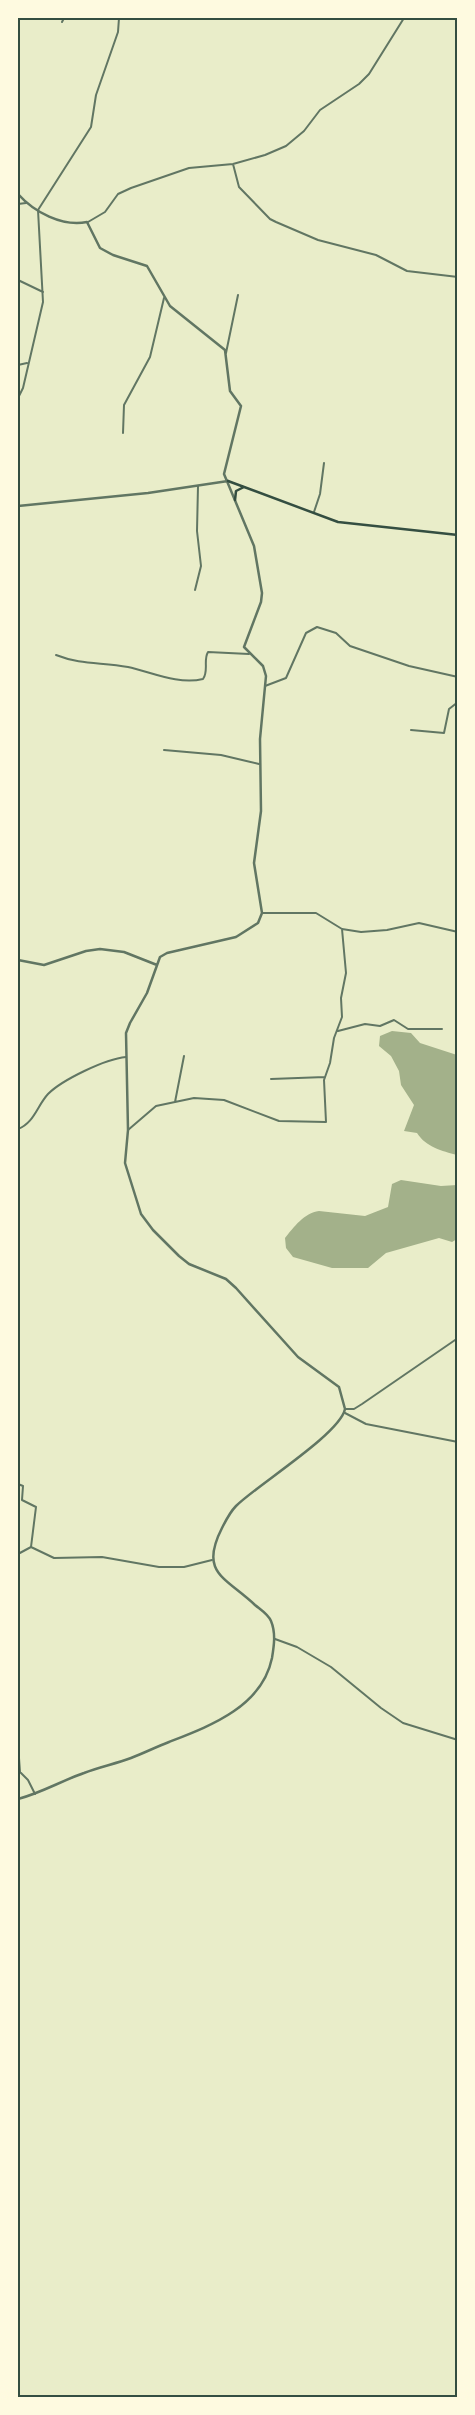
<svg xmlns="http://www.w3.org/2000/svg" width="475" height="2415" font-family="Overpass,sans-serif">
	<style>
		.water { fill: #a3b18a }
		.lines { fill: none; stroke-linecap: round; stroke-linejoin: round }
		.minor { stroke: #617663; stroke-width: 2 }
		.tertiary { stroke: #617663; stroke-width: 2.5 }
		.secondary { stroke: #344e41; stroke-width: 2.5 }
		.neatline { fill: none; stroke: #344e41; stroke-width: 2 }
	</style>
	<rect width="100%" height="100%" fill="#e9edc9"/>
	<path class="water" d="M392,1031L411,1033L420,1043L457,1055V1155C442,1151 426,1147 417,1133L404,1131L414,1105L401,1085L399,1071L391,1056L379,1046L380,1036Z
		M401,1180L441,1186L457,1185V1239L452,1242L439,1238L386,1253L368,1268H332L293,1257L286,1248L285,1238C294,1227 304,1213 319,1211L365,1216L388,1207L392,1184Z"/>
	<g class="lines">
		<path class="minor" d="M62,22L64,18
			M233,164L239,187L270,219L276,222L318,240L376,255L407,271L458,277
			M18,204L26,203
			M88,222L105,212L118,194L131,188L189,168L233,164L265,155L286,146L304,131L320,110L359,84L369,74L404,18
			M18,280L43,292
			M226,353L238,295
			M18,365L27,363
			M18,398L23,388L43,302L38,210L91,127L96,95L118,32L119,18
			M123,433L124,405L150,357L164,298
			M314,512L320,494L324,463
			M195,590L201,566L197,531L198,486
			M56,655C81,665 102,662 128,667C151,672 178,685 203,679C209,671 203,660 208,652L249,654
			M265,686L286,678L306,633L317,627L336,633L350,646L409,666L458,677
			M411,730L444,733L449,709L458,702
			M164,750L221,755L259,764
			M262,913H316L342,929L361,932L387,930L419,923L458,932
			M338,1031L365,1024L380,1026L394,1020L408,1029H442
			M271,1079L325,1077
			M175,1102L184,1056
			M18,1129C34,1123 37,1106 48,1094C62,1080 105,1059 126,1057
			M128,1130L156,1106L194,1098L224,1100L279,1121L326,1122L324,1080L330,1063L334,1038L342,1017L341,998L346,973L342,929
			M345,1409H354L362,1404L458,1338
			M345,1413L366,1424L458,1442
			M18,1484L23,1486L22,1500L36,1507L31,1547
			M18,1554L31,1547L54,1558L102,1557L159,1567H184L212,1560
			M275,1639L297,1647L331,1667L381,1708L403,1723L458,1740
			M18,1744L20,1772L28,1780L35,1794"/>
		<path class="tertiary" d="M18,194C34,212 62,227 87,222L100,248L113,255L147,266L170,306L225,350L230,391L241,406L224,474L254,546L262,593L261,602L244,647L263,666L266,676L260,739L261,811L254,863L262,913L258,923L236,937L167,953L160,957L147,993L130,1023L126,1033L128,1130L125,1163L141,1214L153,1230L179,1256L189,1264L226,1279L236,1288L298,1357L339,1387L345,1409C340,1434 257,1485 236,1506C230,1512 226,1520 222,1528C199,1573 225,1577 255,1605C261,1610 268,1614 271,1621C276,1633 274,1646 272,1658C262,1707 210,1726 169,1742C156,1747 144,1753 131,1758C115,1764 99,1767 84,1773C61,1781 41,1793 18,1799
			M18,506L148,493L228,481
			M18,960L44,965L86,951L100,949L124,952L157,965"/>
		<path class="secondary" d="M228,481L338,522L458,535
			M235,500L236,491L244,487"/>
	</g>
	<rect width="475" height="2415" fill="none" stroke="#fefae0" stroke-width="38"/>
	<rect x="19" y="19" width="437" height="2377" class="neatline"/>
</svg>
